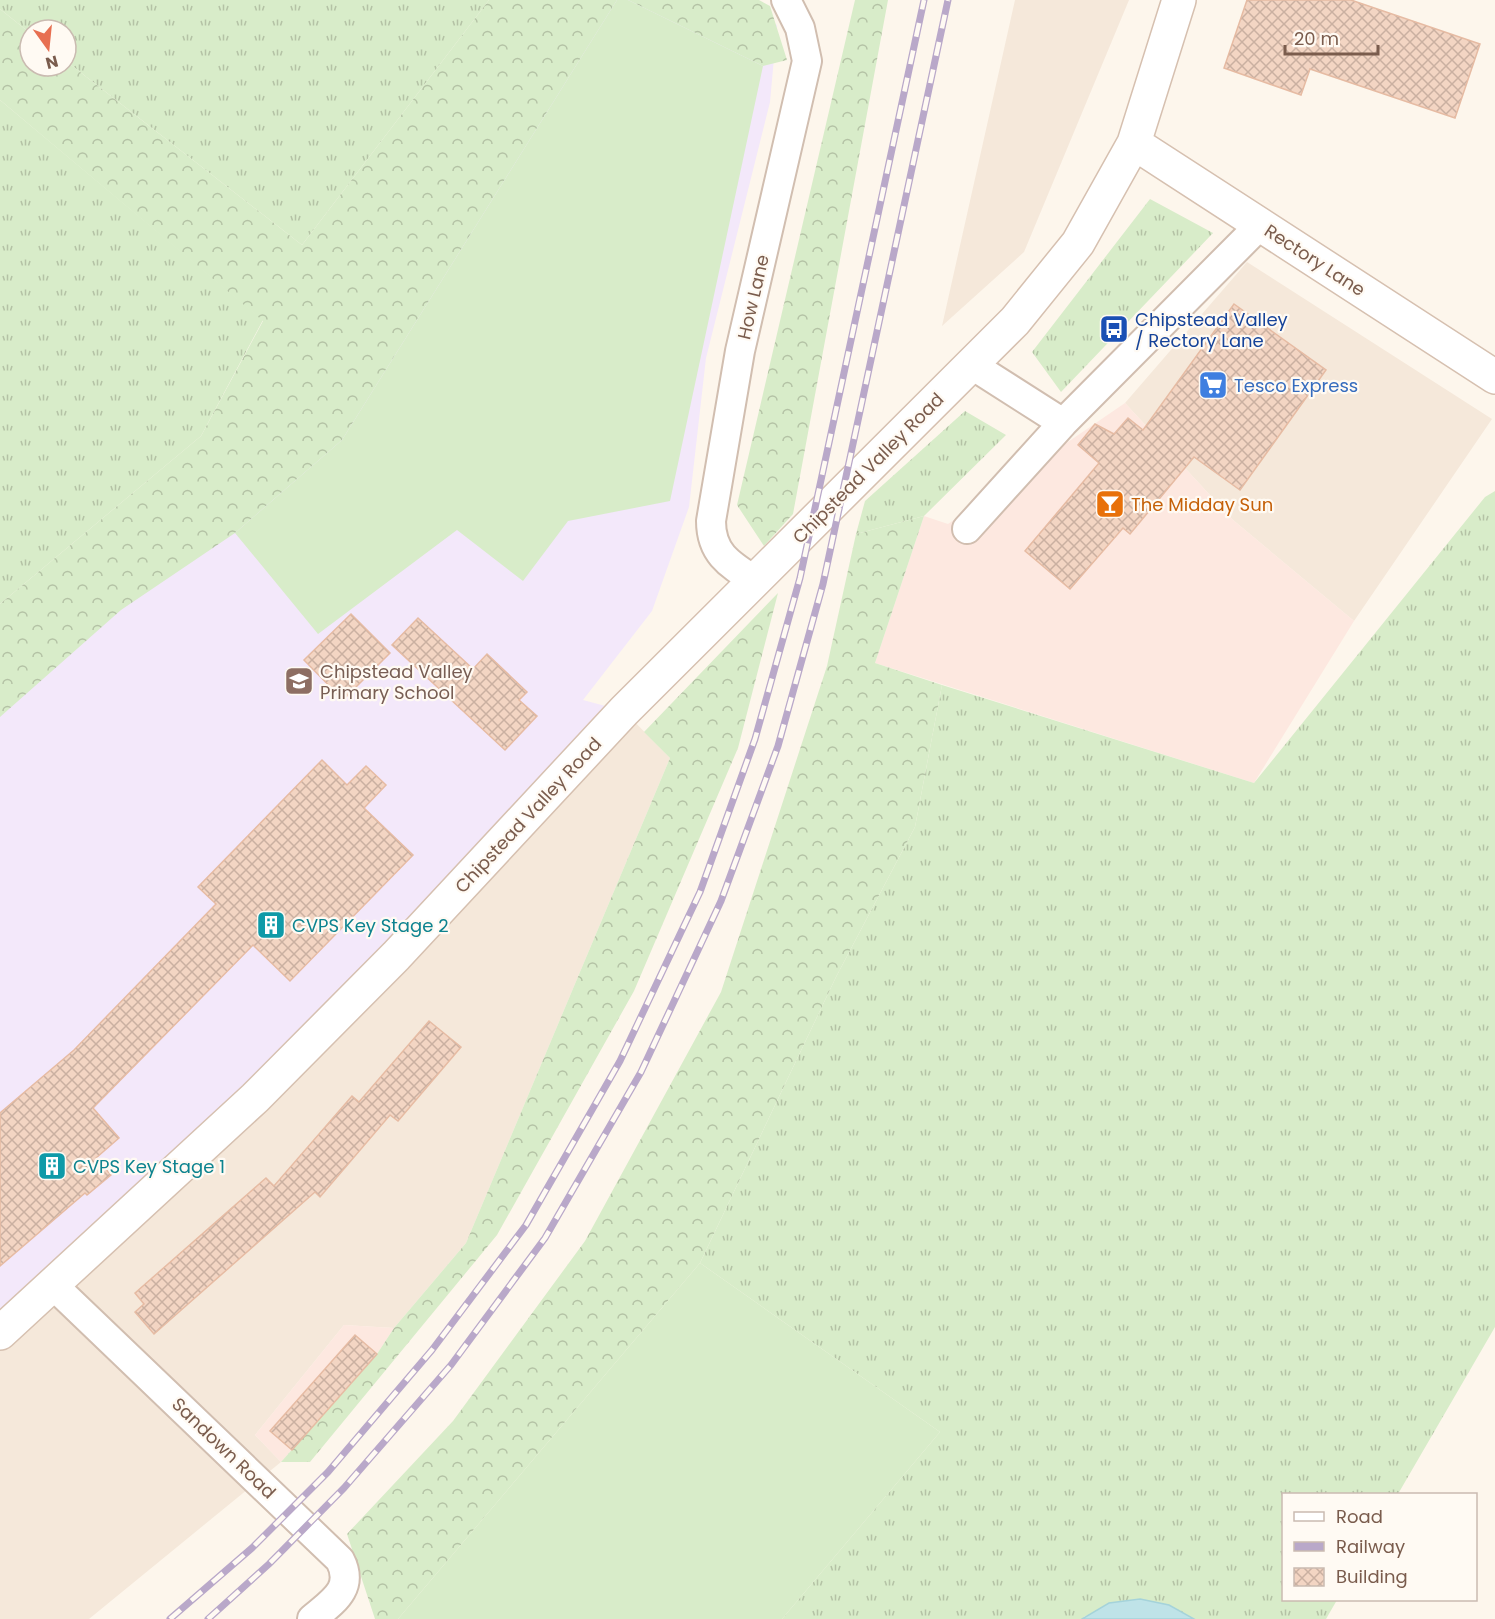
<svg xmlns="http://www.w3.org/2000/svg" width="1495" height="1619" font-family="Poppins,sans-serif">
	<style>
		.residential { fill: #f5e8da }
		.commercial { fill: #fde8e0 }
		.education { fill: #f3e8fa }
		.grass { fill: url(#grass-tufts) }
		.forest { fill: url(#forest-crowns) }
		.garden { fill: #d8ecc9 }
		.water { fill: #bfe3e8; stroke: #a5d3da; stroke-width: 1.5 }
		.building { fill: url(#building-cross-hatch); stroke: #e6bba3; stroke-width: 1.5 }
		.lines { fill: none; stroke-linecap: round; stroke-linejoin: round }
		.street-casing { stroke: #d1beb0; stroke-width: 32 }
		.secondary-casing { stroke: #d6c0b0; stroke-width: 36 }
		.street { stroke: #fff; stroke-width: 28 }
		.secondary { stroke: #fff; stroke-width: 33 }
		.rail-casing { stroke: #b9a8c9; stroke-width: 7 }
		.rail { stroke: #fffaf3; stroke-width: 4.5; stroke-dasharray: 14; stroke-linecap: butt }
		.labels { text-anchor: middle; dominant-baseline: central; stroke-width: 4.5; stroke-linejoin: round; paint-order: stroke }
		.street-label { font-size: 18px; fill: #7a5c4d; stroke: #fffaf3 }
		.transit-label { font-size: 18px; fill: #164399; stroke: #fffaf3; text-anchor: start }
		.shop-label { font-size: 18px; fill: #366cbe; stroke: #fffaf3; text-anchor: start }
		.food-label { font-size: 18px; fill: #c56008; stroke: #fffaf3; text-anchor: start }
		.education-label { font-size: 18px; fill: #785e54; stroke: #fffaf3; text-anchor: start }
		.culture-label { font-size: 18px; fill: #0d838f; stroke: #fffaf3; text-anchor: start }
	</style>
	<defs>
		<pattern id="grass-tufts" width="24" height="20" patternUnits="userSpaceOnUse" patternTransform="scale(1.5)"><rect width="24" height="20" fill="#d8ecc9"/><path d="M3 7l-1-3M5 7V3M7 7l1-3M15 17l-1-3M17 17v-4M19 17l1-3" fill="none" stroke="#b4c2a5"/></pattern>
		<pattern id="forest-crowns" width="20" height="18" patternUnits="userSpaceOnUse" patternTransform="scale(1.5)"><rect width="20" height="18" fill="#d8ecc9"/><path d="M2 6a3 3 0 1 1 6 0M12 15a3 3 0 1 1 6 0" fill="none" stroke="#b4c2a5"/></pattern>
		<pattern id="building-cross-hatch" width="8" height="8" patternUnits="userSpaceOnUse" patternTransform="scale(1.5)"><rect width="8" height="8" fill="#f3d5c3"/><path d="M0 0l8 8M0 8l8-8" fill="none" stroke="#cab0a1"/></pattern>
	</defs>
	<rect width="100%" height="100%" fill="#fdf6ec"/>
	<path class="residential" d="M1015,0H1129L1024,252L942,326Z
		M1247,262L1492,419L1354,621L1233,520L1125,403Z
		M624,711L670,758L466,1243L394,1328L344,1325L255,1435L281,1462L89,1619H0V1333Z"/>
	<path class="commercial" d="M1125,403L1233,520L1354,621L1254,783L875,663L924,516L948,524Z
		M344,1325L394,1328L377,1354L281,1462L255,1435Z"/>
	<path class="education" d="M574,0H733L777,25L770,102L706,358L689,507L652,611L583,700L624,711L0,1333V662L214,487Z"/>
	<path class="grass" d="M0,0H489L302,245L66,61V30H30V33L0,9Z
		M0,100L263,320L201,436L0,604Z
		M1150,199L1213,233L1061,392L1032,352Z
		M965,411L1006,435L924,516L856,534L865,501Z
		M1495,491V1327L1398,1494H1284V1600H1337L1326,1619H1194L1169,1605L1085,1616L1082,1619H782L940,1432L700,1263L836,977L915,827L942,685L1254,783L1485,497Z"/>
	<path class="forest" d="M489,0H617L342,440L235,533L121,610L0,717V604L201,436L263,321L0,100V9L30,33V66H66V61L302,245Z
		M628,0H759L770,6L787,60L763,66Z
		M855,0H888L793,514L764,546L737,505Z
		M924,516L875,663L942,685L915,827L836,977L700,1263L398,1619H375L347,1534L453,1421L585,1241L721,992L827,666L856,534Z
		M778,593L738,748L634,991L497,1235L310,1462H281L377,1354L394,1328L466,1243L670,758L644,732Z"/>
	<path class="garden" d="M617,0H628L763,66L670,501L568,521L523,581L457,530L318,634L235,533L342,440Z
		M700,1263L940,1432L782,1619H398Z"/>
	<path class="water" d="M1140,1599L1169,1605L1194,1619H1082L1109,1603Z"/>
	<path class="building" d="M1247,0H1351L1480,44L1455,118L1310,69L1301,95L1224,68Z
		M1234,304L1326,370L1240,490L1194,457L1130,534L1123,528L1070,589L1025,551L1099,463L1078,445L1095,424L1114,434L1128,418L1143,430Z
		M351,614L390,653L343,700L304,660Z
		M418,618L473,669L487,654L527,692L519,700L537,716L505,750L392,645Z
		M322,760L347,785L366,766L386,785L364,808L413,855L290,981L253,945L93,1108L119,1138L96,1158L111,1175L87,1195L85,1193L0,1266V1113L74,1050L216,904L198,887Z
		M429,1021L461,1047L398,1121L390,1115L320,1197L315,1192L154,1334L135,1312L144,1304L135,1293L266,1178L274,1186L352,1096L359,1102Z
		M355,1335L377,1354L292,1450L270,1431Z"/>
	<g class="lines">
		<g class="street-casing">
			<path id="street" d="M972,365L1063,423
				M967,529L1063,423L1260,225
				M754,580C729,564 711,553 711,521L740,351L807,61L800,28L786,0
				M53,1285L340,1560C355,1589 332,1602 312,1619"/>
		</g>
		<g class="secondary-casing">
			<path id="secondary" d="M1134,143L1495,377
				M0,1333L255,1098L396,956L624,711L1015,321L1078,243L1134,143L1179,0"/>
		</g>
		<use href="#street" class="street"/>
		<use href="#secondary" class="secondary"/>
		<g class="rail-casing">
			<path id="rail" d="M170,1619L252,1548L328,1472L432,1350L526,1225L620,1061L700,892L755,739L800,578L924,0
				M208,1619L269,1564L344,1488L451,1365L545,1238L641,1072L721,901L778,746L823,584L948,0"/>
		</g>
		<use href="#rail" class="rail"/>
	</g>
	<defs>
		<g id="bus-square" transform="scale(1.5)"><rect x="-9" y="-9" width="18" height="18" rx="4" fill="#1a4fb4" stroke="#fffaf3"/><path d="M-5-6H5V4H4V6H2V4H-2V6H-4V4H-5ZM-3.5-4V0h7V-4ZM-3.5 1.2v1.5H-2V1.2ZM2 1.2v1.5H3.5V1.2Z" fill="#fff"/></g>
		<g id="supermarket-square" transform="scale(1.5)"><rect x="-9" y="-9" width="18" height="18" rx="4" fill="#3f7fe0" stroke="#fffaf3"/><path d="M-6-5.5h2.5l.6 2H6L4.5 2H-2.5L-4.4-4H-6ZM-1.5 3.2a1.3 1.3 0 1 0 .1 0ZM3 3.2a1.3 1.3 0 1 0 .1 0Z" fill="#fff"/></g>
		<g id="bar-square" transform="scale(1.5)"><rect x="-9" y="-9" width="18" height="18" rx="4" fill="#e8710a" stroke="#fffaf3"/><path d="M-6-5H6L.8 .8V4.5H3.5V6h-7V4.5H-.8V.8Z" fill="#fff"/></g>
		<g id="school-square" transform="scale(1.5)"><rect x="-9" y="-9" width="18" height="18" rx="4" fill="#8d6e63" stroke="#fffaf3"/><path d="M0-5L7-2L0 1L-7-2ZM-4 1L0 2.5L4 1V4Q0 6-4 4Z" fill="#fff"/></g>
		<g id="building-square" transform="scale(1.5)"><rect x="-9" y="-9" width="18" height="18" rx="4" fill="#0f9aa8" stroke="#fffaf3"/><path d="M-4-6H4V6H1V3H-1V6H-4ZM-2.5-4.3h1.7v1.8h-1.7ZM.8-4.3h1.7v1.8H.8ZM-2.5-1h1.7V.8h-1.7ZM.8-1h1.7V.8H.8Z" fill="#fff"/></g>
	</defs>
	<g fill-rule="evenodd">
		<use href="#bus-square" x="1114" y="329"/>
		<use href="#supermarket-square" x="1213" y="385"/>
		<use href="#bar-square" x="1110" y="504"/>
		<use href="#school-square" x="299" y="681"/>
		<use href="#building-square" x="271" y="925"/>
		<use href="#building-square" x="52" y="1166"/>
	</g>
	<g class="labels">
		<g class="street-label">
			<text transform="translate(1315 260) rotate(33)">Rectory Lane</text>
			<text transform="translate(753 297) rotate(-77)">How Lane</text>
			<text transform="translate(868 468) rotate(-45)">Chipstead Valley Road</text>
			<text transform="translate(528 815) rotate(-47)">Chipstead Valley Road</text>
			<text transform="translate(224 1448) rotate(44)">Sandown Road</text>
		</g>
		<g class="transit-label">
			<text x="1135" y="319">Chipstead Valley<tspan x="1135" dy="21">/ Rectory Lane</tspan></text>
		</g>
		<g class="shop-label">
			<text x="1234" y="385">Tesco Express</text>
		</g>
		<g class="food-label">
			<text x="1131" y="504">The Midday Sun</text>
		</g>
		<g class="education-label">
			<text x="320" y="671">Chipstead Valley<tspan x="320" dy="21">Primary School</tspan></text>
		</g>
		<g class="culture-label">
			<text x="292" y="925">CVPS Key Stage 2</text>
			<text x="73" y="1166">CVPS Key Stage 1</text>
		</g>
	</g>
	<rect x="1282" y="1493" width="195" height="108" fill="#fffaf3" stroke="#cabbb1" stroke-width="1.5"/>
	<rect x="1294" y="1512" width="30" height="9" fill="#ffffff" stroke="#cabbb1" stroke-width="1.5"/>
	<text x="1336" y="1523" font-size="18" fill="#7a5c4d">Road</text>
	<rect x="1294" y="1542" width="30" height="9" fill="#b9a8c9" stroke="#cabbb1" stroke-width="1.5"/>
	<text x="1336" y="1553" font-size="18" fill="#7a5c4d">Railway</text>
	<rect x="1294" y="1568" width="30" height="18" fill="url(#building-cross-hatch)" stroke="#cabbb1" stroke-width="1.5"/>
	<text x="1336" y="1583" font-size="18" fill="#7a5c4d">Building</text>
	<g transform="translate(48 48) rotate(165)"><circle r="28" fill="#fffaf3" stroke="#cabbb1" stroke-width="1.5"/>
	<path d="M0-4.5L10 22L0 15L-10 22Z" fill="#e76f51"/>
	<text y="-9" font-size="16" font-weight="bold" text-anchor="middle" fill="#7a5c4d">N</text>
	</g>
	<path d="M1285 45v9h93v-9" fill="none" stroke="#7a5c4d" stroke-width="3"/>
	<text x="1294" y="45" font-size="18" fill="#7a5c4d" stroke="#fffaf3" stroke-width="4.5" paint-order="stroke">20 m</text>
</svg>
